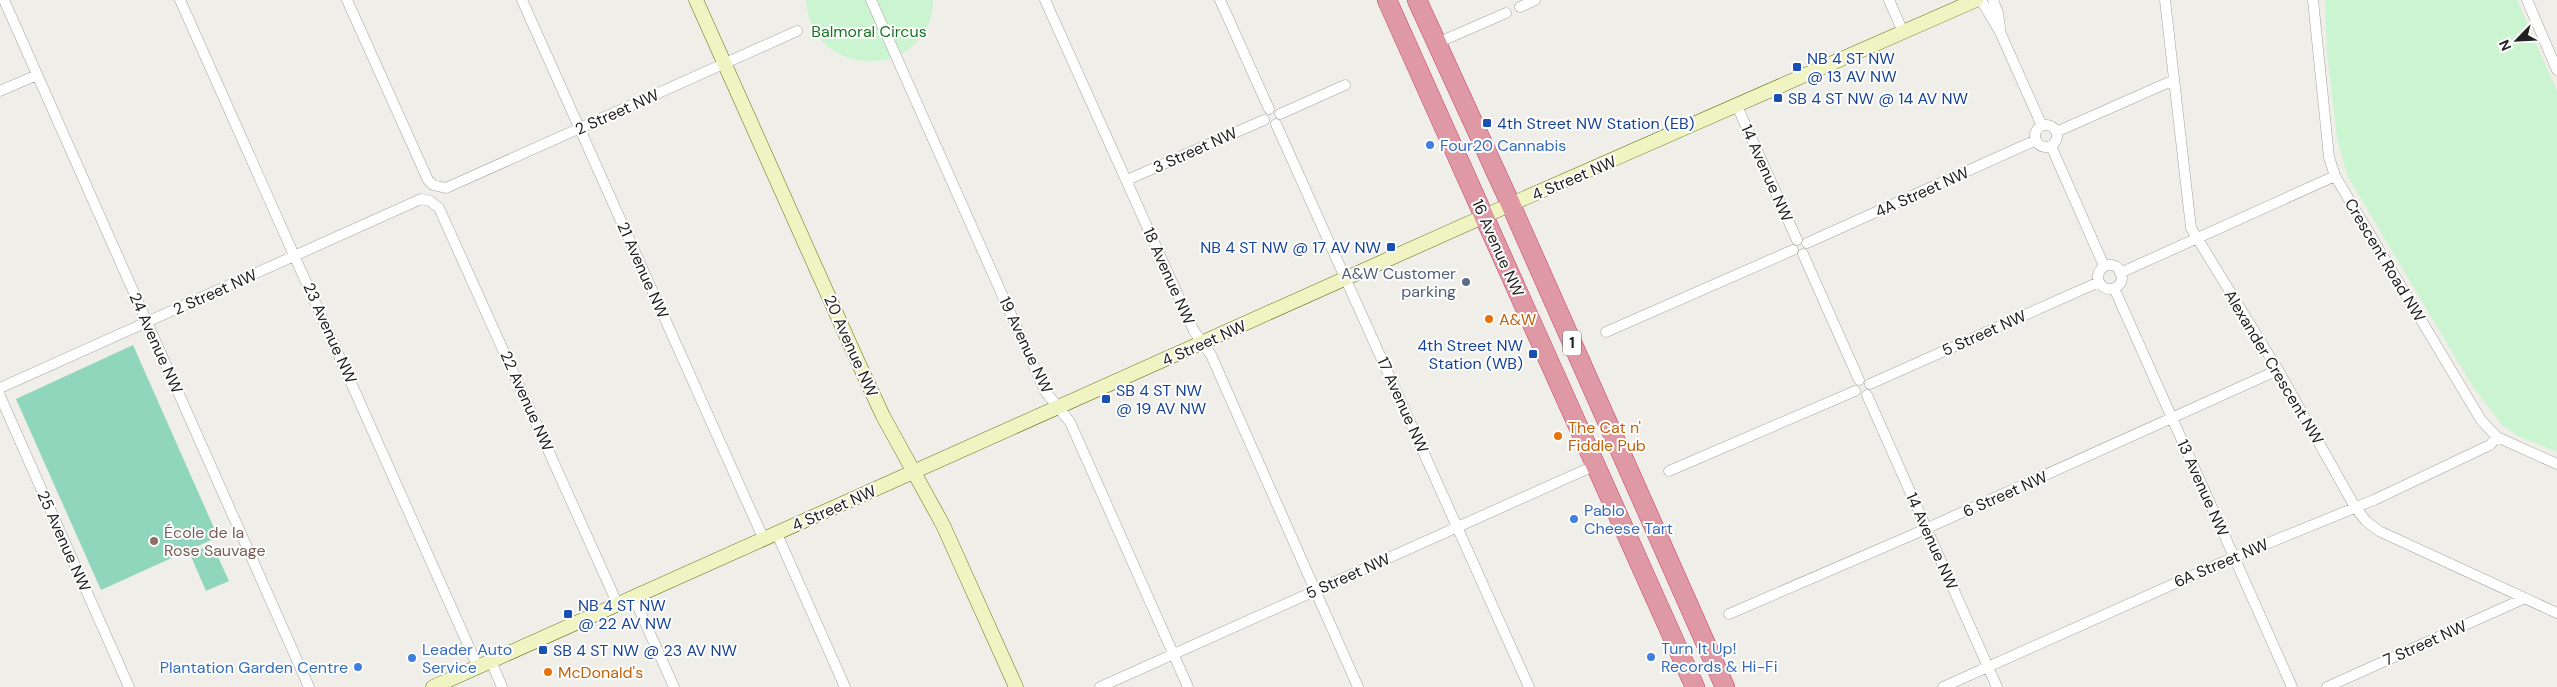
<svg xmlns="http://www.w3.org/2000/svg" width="2557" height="687" font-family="'DM Sans',sans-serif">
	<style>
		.park { fill: #cbf4d0 }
		.pitch { fill: #8fd6bd }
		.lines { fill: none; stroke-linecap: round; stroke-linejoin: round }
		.street-casing { stroke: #a2a2a2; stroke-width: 11 }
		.secondary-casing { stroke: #616f11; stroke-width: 15 }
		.highway-casing { stroke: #c93a67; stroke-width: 20 }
		.street { stroke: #fff; stroke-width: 10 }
		.secondary { stroke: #f0f4c3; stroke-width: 14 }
		.highway { stroke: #df99a4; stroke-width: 19 }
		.transit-dot { fill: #1a4fb4; stroke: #fff; stroke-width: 2 }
		.shop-dot { fill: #3f7fe0; stroke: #fff; stroke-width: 2 }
		.service-dot { fill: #5c6f8a; stroke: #fff; stroke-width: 2 }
		.food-dot { fill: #e8710a; stroke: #fff; stroke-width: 2 }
		.education-dot { fill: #8d6e63; stroke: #fff; stroke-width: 2 }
		.labels { text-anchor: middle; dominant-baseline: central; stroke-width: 4; stroke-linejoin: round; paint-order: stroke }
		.shield { fill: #fff; stroke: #646464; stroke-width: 1 }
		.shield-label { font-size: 15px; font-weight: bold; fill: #212121 }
		.park-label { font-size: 16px; fill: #187623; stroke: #fff }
		.transit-label { font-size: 16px; fill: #164399; stroke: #fff; text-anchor: start }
		.street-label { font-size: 16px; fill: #212121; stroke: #fff }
		.shop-label { font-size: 16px; fill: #366cbe; stroke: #fff; text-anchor: start }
		.service-label { font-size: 16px; fill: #4e5e75; stroke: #fff; text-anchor: end }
		.food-label { font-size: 16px; fill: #c56008; stroke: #fff; text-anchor: start }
		.education-label { font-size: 16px; fill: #785e54; stroke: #fff; text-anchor: start }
	</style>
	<rect width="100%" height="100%" fill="#f0eee8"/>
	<path class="park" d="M806,0H933C932,80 811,83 806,0Z
		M2325,0H2517L2557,91V452L2518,436L2503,426L2473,387L2348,177L2337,138L2327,53Z"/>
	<path class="pitch" d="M133,345L218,537L101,590L16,399Z
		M212,544L229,581L206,591L190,554Z"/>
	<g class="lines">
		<g class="street-casing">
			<path id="street" d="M4,0L309,687
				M180,0L478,667
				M347,0L428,180L433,185L446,188L797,31
				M522,0L764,540
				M871,0L1045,391L1070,422L1188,687
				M1045,0L1194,331L1211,355L1358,687
				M1220,0L1269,109
				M1889,0L1903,32
				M1981,0L2000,32L2042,126
				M1993,0L1998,13L2000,28
				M2165,0L2191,228L2278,370L2355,507L2366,521L2379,531L2557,613
				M2313,0L2329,157L2335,176L2481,420L2497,437L2557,464
				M2527,0L2557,70
				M1520,7L1535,0
				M1437,43L1506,13
				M0,91L37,75
				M1737,106L1797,240
				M1280,114L1345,85
				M1276,124L1529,687
				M2035 136a11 11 0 1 1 22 0a11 11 0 1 1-22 0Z
				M2056,132L2174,80
				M2051,146L2104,266
				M1127,180L1264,120
				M1807,243L2036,140
				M1803,254L1859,380
				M2098 277a12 12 0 1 1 24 0a12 12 0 1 1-24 0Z
				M2120,273L2335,176
				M2114,288L2292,687
				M1606,332L1793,250
				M1870,384L2099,282
				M0,388L421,199L430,201L439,208L618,605
				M1867,395L1997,687
				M0,396L129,687
				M1669,471L1855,391
				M777,534L845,687
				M634,598L674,687
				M1729,614L1912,535L2278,370
				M491,661L502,687
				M1100,687L1596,465
				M1943,687L2234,557L2374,500L2490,445L2497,437
				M2327,687L2523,599"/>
		</g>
		<g class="secondary-casing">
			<path id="secondary" d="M696,0L858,362L883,416L943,525L1016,687
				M433,687L1525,198L1976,0"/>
		</g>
		<g class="highway-casing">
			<path id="highway" d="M1387,0L1695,687
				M1417,0L1511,205L1725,687"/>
		</g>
		<use href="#street" class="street"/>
		<use href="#secondary" class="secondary"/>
		<use href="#highway" class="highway"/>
	</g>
	<g class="transit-dot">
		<rect x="1792" y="62" width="10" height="10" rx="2.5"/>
		<rect x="1773" y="93" width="10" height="10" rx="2.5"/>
		<rect x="1482" y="118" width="10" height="10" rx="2.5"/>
		<rect x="1386" y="242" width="10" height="10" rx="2.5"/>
		<rect x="1528" y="349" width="10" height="10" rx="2.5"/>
		<rect x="1101" y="394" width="10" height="10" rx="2.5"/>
		<rect x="563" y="609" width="10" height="10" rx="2.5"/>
		<rect x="538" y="645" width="10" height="10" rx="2.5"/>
	</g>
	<g class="shop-dot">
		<circle cx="1430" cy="145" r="5"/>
		<circle cx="1574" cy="519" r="5"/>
		<circle cx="1651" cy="657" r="5"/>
		<circle cx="412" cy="658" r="5"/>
		<circle cx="358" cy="667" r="5"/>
	</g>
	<circle class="service-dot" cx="1466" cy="282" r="5"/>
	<g class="food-dot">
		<circle cx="1489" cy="319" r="5"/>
		<circle cx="1558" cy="436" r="5"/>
		<circle cx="548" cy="672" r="5"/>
	</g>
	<circle class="education-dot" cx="154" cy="541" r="5"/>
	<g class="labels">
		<rect class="shield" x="1563" y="330.5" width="18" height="25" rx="4"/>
		<g class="shield-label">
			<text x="1572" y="343">1</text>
		</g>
		<g class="park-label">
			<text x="869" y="31">Balmoral Circus</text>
		</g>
		<g class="transit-label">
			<text x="1807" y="58">NB 4 ST NW<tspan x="1807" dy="18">@ 13 AV NW</tspan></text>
			<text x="1788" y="98">SB 4 ST NW @ 14 AV NW</text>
			<text x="1497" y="123">4th Street NW Station (EB)</text>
			<text x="1381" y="247" text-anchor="end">NB 4 ST NW @ 17 AV NW</text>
			<text x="1523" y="345" text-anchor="end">4th Street NW<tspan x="1523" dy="18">Station (WB)</tspan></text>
			<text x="1116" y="390">SB 4 ST NW<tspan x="1116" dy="18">@ 19 AV NW</tspan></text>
			<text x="578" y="605">NB 4 ST NW<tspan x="578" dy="18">@ 22 AV NW</tspan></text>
			<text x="553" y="650">SB 4 ST NW @ 23 AV NW</text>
		</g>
		<g class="street-label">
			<text transform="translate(617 112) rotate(-24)">2 Street NW</text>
			<text transform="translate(1195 150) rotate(-24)">3 Street NW</text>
			<text transform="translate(1767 173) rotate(66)">14 Avenue NW</text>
			<text transform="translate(1574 178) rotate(-23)">4 Street NW</text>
			<text transform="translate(1922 192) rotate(-24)">4A Street NW</text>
			<text transform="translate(1498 248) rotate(66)">16 Avenue NW</text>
			<text transform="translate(2385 260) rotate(59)">Crescent Road NW</text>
			<text transform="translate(643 270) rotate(66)">21 Avenue NW</text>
			<text transform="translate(1169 276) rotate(66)">18 Avenue NW</text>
			<text transform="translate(215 292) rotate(-24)">2 Street NW</text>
			<text transform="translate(330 333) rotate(66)">23 Avenue NW</text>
			<text transform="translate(1984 333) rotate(-24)">5 Street NW</text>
			<text transform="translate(156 343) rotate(66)">24 Avenue NW</text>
			<text transform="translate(1204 343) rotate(-24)">4 Street NW</text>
			<text transform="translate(1026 345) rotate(65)">19 Avenue NW</text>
			<text transform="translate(851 346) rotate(66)">20 Avenue NW</text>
			<text transform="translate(2274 367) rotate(59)">Alexander Crescent NW</text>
			<text transform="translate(527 401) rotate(66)">22 Avenue NW</text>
			<text transform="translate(1403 405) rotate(66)">17 Avenue NW</text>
			<text transform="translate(2203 488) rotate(66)">13 Avenue NW</text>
			<text transform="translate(2005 494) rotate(-24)">6 Street NW</text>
			<text transform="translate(834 508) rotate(-24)">4 Street NW</text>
			<text transform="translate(64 541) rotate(66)">25 Avenue NW</text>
			<text transform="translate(1932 541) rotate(66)">14 Avenue NW</text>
			<text transform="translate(2221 563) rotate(-23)">6A Street NW</text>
			<text transform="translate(1348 576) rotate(-24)">5 Street NW</text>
			<text transform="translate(2425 643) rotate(-24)">7 Street NW</text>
		</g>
		<g class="shop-label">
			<text x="1440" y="145">Four20 Cannabis</text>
			<text x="1584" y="510">Pablo<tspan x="1584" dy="18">Cheese Tart</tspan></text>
			<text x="1661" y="648">Turn It Up!<tspan x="1661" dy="18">Records &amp; Hi-Fi</tspan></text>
			<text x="422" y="649">Leader Auto<tspan x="422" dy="18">Service</tspan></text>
			<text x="348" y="667" text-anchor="end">Plantation Garden Centre</text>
		</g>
		<g class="service-label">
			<text x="1456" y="273">A&amp;W Customer<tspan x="1456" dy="18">parking</tspan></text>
		</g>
		<g class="food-label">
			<text x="1499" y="319">A&amp;W</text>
			<text x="1568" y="427">The Cat n'<tspan x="1568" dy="18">Fiddle Pub</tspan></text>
			<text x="558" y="672">McDonald's</text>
		</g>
		<g class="education-label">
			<text x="164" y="532">École de la<tspan x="164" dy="18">Rose Sauvage</tspan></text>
		</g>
	</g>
	<g transform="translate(2517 40) rotate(246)" stroke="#ffffff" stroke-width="4" paint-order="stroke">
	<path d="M0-4L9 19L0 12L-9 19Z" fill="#212121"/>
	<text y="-8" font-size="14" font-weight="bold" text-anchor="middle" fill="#212121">N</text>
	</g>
</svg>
